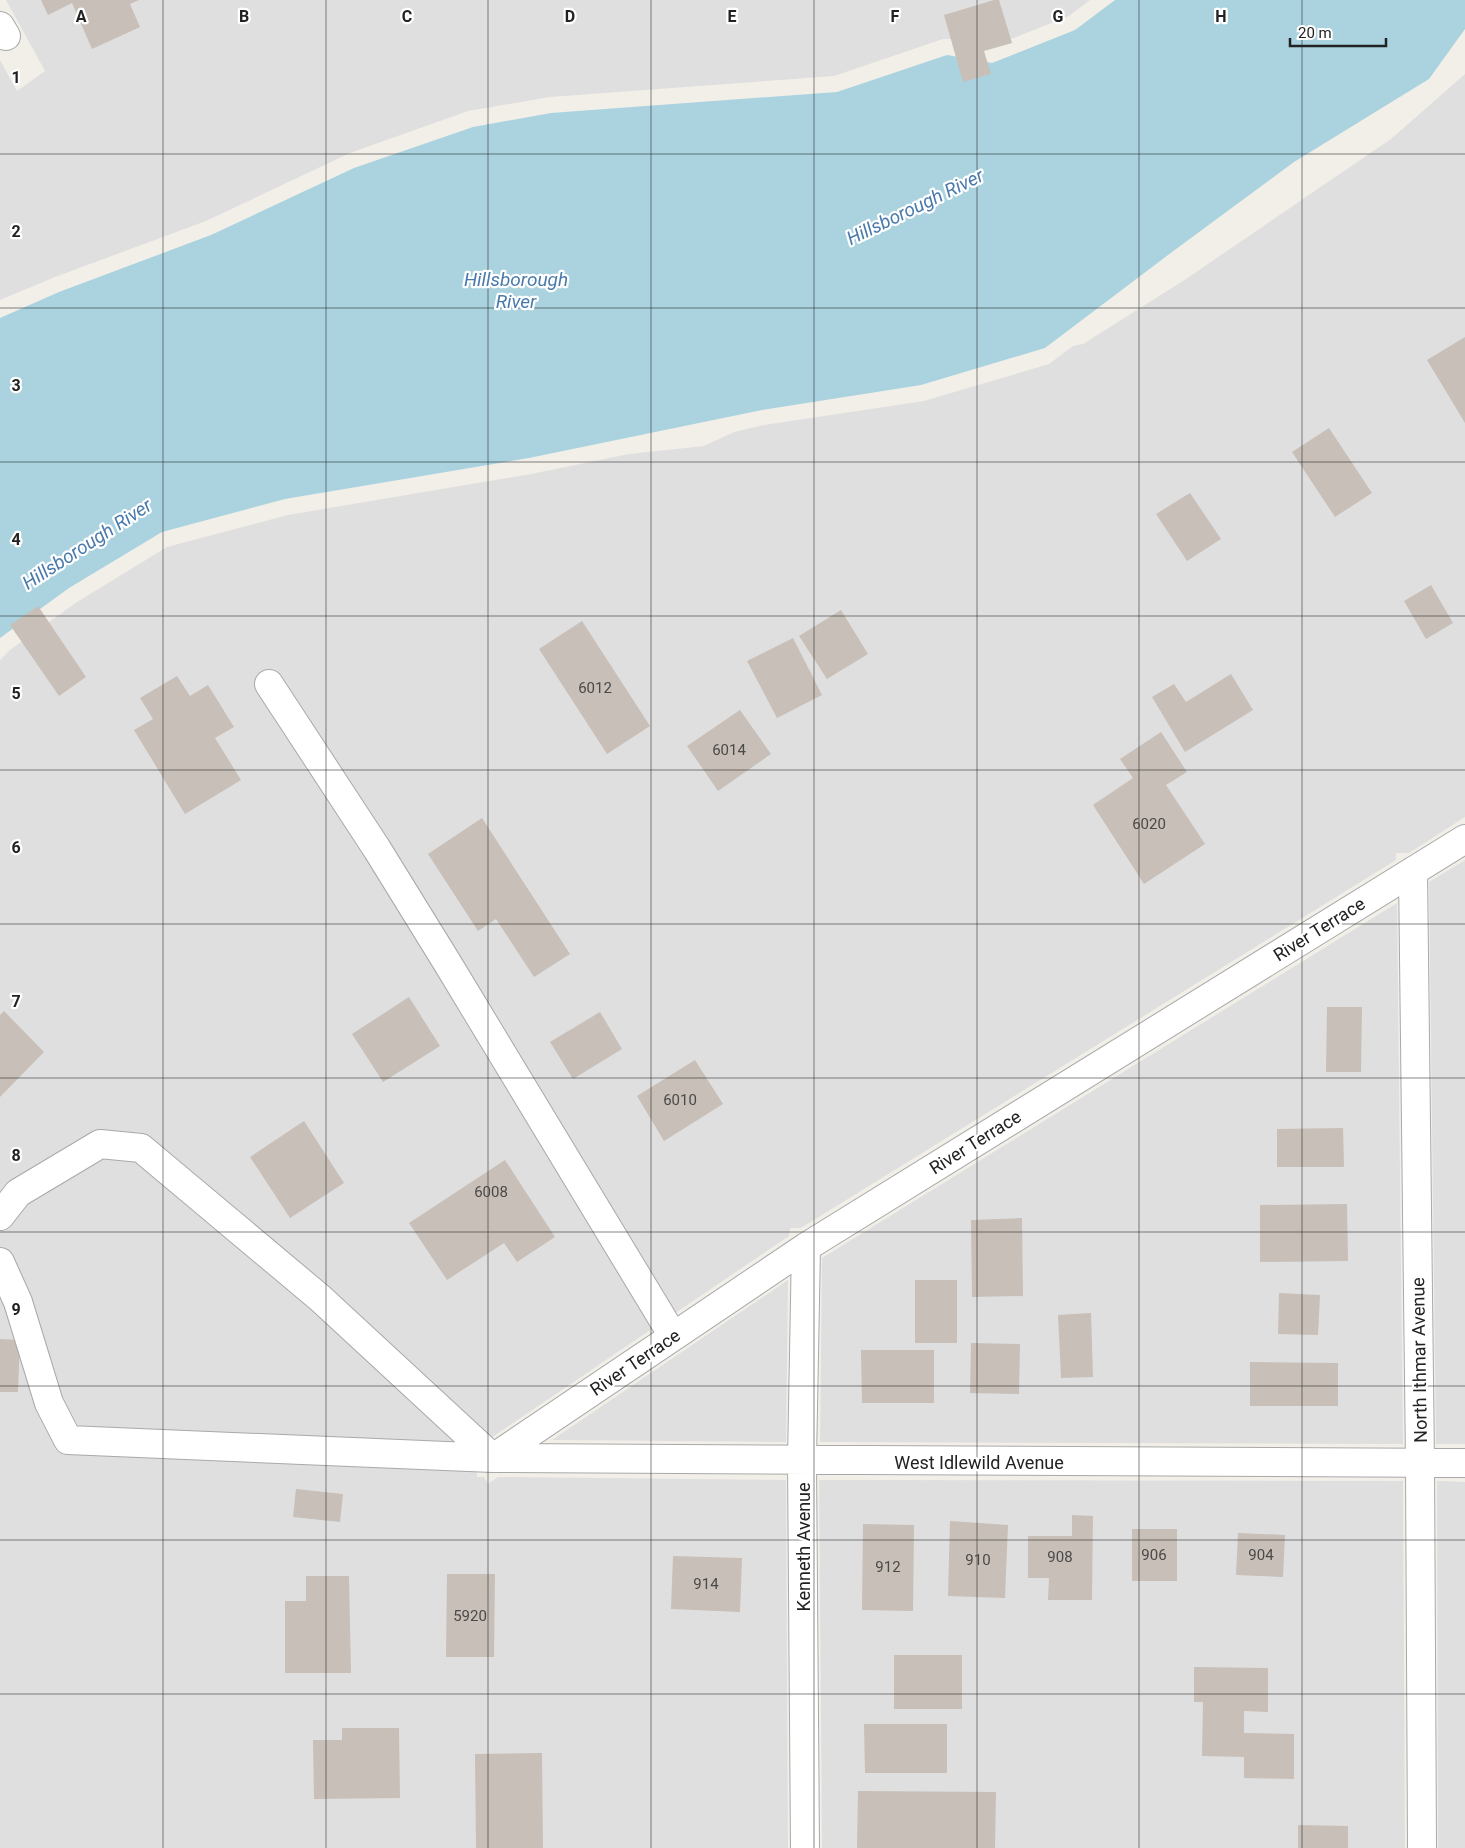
<svg xmlns="http://www.w3.org/2000/svg" width="1465" height="1848" font-family="Roboto,sans-serif">
	<style>
		.residential { fill: #e0dfdf }
		.water { fill: #aad3df }
		.building { fill: #c7bfb8 }
		.lines { fill: none; stroke-linecap: round; stroke-linejoin: round }
		.minor-casing { stroke: #a9a9a9; stroke-width: 30 }
		.minor { stroke: #fff; stroke-width: 28 }
		.grid { fill: none; stroke: #222; stroke-width: 1; stroke-opacity: 0.55 }
		.labels { text-anchor: middle; dominant-baseline: central; stroke-width: 4.5; stroke-linejoin: round; paint-order: stroke }
		.number-label { font-size: 15px; fill: #4b4948 }
		.street-label { font-size: 18px; fill: #222; stroke: #fff }
		.water-label { font-size: 19px; font-style: italic; fill: #4a7aab; stroke: #fff }
		.grid-label { font-size: 16px; text-anchor: middle; font-weight: bold; fill: #222; stroke: #fff; stroke-width: 4.5; stroke-linejoin: round; paint-order: stroke }
	</style>
	<rect width="100%" height="100%" fill="#f2efe9"/>
	<path class="residential" d="M6,0H1090L1069,16L991,47L949,39H943L834,76L550,97L468,111L350,153L206,221L55,277L0,300V60L17,91L45,71Z
		M1465,74V817L1409,853H1396V860L801,1228H790L789,1236L488,1440L477,1464V1477H484L488,1484L498,1477L786,1480L788,1848H0V660L10,650L77,602L167,547L288,515L531,474L629,454L704,446L734,432L764,425L924,401L1049,364L1073,346L1083,344L1183,281L1391,139Z
		M1465,860V1444H1436L1429,882Z
		M1397,903L1403,1444L820,1442L822,1258Z
		M788,1280L786,1442L552,1440Z
		M819,1480L1403,1481L1405,1848H822Z
		M1437,1481L1465,1482V1848H1438Z"/>
	<path class="water" d="M1115,0H1465V29L1429,79L1294,162L1172,252L1045,348L921,385L762,410L529,458L285,499L162,532L69,588L0,638V318L59,292L211,235L354,168L473,127L551,113L837,92L947,55L992,63L1075,30Z"/>
	<path class="building" d="M41,0H139L130,4L140,27L92,49L72,3L48,15Z
		M994,0H999L1012,43L984,51L991,74L963,82L944,15Z
		M1465,337V423L1427,360Z
		M1329,428L1372,493L1335,517L1292,452Z
		M1190,493L1221,539L1187,561L1156,514Z
		M1431,585L1453,623L1426,639L1404,601Z
		M38,606L86,677L59,696L10,625Z
		M841,610L868,654L827,679L799,636Z
		M582,621L650,726L607,754L539,649Z
		M793,638L822,695L777,718L747,661Z
		M1231,674L1253,710L1185,752L1152,697L1174,684L1186,702Z
		M177,676L190,696L208,685L234,727L215,738L241,780L185,814L134,730L153,719L140,698Z
		M740,710L771,754L718,791L687,746Z
		M1161,732L1187,772L1166,785L1205,844L1144,884L1093,805L1133,778L1120,759Z
		M482,818L570,954L534,977L496,919L478,931L428,854Z
		M409,997L440,1046L383,1082L352,1034Z
		M1327,1007H1362L1361,1072H1326Z
		M4,1011L44,1052L0,1097V1015Z
		M600,1012L622,1049L573,1079L550,1042Z
		M695,1060L723,1104L664,1141L637,1096Z
		M304,1121L344,1183L290,1218L250,1157Z
		M1343,1128L1344,1167H1277V1129Z
		M505,1160L555,1237L517,1262L504,1243L447,1280L409,1223Z
		M1347,1204L1348,1261L1260,1262V1205Z
		M1022,1218L1023,1296L972,1297L971,1220Z
		M915,1280H957V1343H915Z
		M1279,1293L1320,1295L1318,1335L1278,1334Z
		M1091,1313L1093,1377L1061,1378L1058,1315Z
		M0,1339L20,1340L18,1392H0Z
		M971,1343L1020,1344L1019,1394L970,1393Z
		M861,1350H934V1403H862Z
		M1250,1362L1338,1363V1406H1250Z
		M296,1489L343,1494L340,1522L293,1517Z
		M1072,1515L1093,1516L1092,1600H1048L1049,1578H1028V1536H1072Z
		M950,1521L1008,1525L1005,1598L948,1596Z
		M863,1524L914,1525L913,1611L862,1610Z
		M1132,1529H1177V1581H1132Z
		M1238,1533L1285,1535L1283,1577L1236,1575Z
		M673,1556L742,1558L740,1612L671,1609Z
		M447,1574H495L494,1657H446Z
		M306,1576H349L351,1673H285V1601H306Z
		M894,1655H962V1709H894Z
		M1194,1667L1268,1668V1712L1244,1711V1733L1294,1734V1779L1244,1778V1757L1202,1756L1203,1702H1194Z
		M864,1724H947V1773H865Z
		M342,1728H399L400,1798L314,1799L313,1740H342Z
		M542,1753L543,1848H476L475,1754Z
		M858,1791L996,1792L995,1848H857Z
		M1298,1825L1348,1826V1848H1298Z"/>
	<g class="lines">
		<g class="minor-casing">
			<path id="minor" d="M0,26L6,36
				M269,684L377,849L448,964L673,1336
				M1413,871L1420,1463L1422,1848
				M0,1216L18,1193L100,1144L141,1148L320,1298L493,1458
				M0,1262L18,1302L49,1403L68,1440L493,1458L1465,1463
				M493,1458L806,1247L1465,839
				M805,1848L802,1461L806,1247"/>
		</g>
		<use href="#minor" class="minor"/>
	</g>
	<path class="grid" d="M163,0V1848M326,0V1848M488,0V1848M651,0V1848M814,0V1848M977,0V1848M1139,0V1848M1302,0V1848M0,154H1465M0,308H1465M0,462H1465M0,616H1465M0,770H1465M0,924H1465M0,1078H1465M0,1232H1465M0,1386H1465M0,1540H1465M0,1694H1465"/>
	<g class="labels">
		<g class="number-label">
			<text x="595" y="688">6012</text>
			<text x="729" y="750">6014</text>
			<text x="1149" y="824">6020</text>
			<text x="680" y="1100">6010</text>
			<text x="491" y="1192">6008</text>
			<text x="1154" y="1555">906</text>
			<text x="1261" y="1555">904</text>
			<text x="1060" y="1557">908</text>
			<text x="978" y="1560">910</text>
			<text x="888" y="1567">912</text>
			<text x="706" y="1584">914</text>
			<text x="470" y="1616">5920</text>
		</g>
		<g class="street-label">
			<text transform="translate(1319 929) rotate(-32)">River Terrace</text>
			<text transform="translate(975 1142) rotate(-32)">River Terrace</text>
			<text transform="translate(1419 1360) rotate(-91)">North Ithmar Avenue</text>
			<text transform="translate(635 1362) rotate(-34)">River Terrace</text>
			<text x="979" y="1462">West Idlewild Avenue</text>
			<text transform="translate(803 1547) rotate(-90)">Kenneth Avenue</text>
		</g>
		<g class="water-label">
			<text transform="translate(915 207) rotate(-26)">Hillsborough River</text>
			<text x="516" y="279">Hillsborough<tspan x="516" dy="22">River</tspan></text>
			<text transform="translate(87 544) rotate(-33)">Hillsborough River</text>
		</g>
	</g>
	<g class="grid-label">
		<text x="81" y="22">A</text>
		<text x="244" y="22">B</text>
		<text x="407" y="22">C</text>
		<text x="570" y="22">D</text>
		<text x="732" y="22">E</text>
		<text x="895" y="22">F</text>
		<text x="1058" y="22">G</text>
		<text x="1221" y="22">H</text>
		<text x="16" y="83">1</text>
		<text x="16" y="237">2</text>
		<text x="16" y="391">3</text>
		<text x="16" y="545">4</text>
		<text x="16" y="699">5</text>
		<text x="16" y="853">6</text>
		<text x="16" y="1007">7</text>
		<text x="16" y="1161">8</text>
		<text x="16" y="1315">9</text>
	</g>
	<path d="M1290 38v8h96v-8" fill="none" stroke="#222222" stroke-width="2.5"/>
	<text x="1298" y="38" font-size="15" fill="#222222" stroke="#ffffff" stroke-width="4" paint-order="stroke">20 m</text>
</svg>
